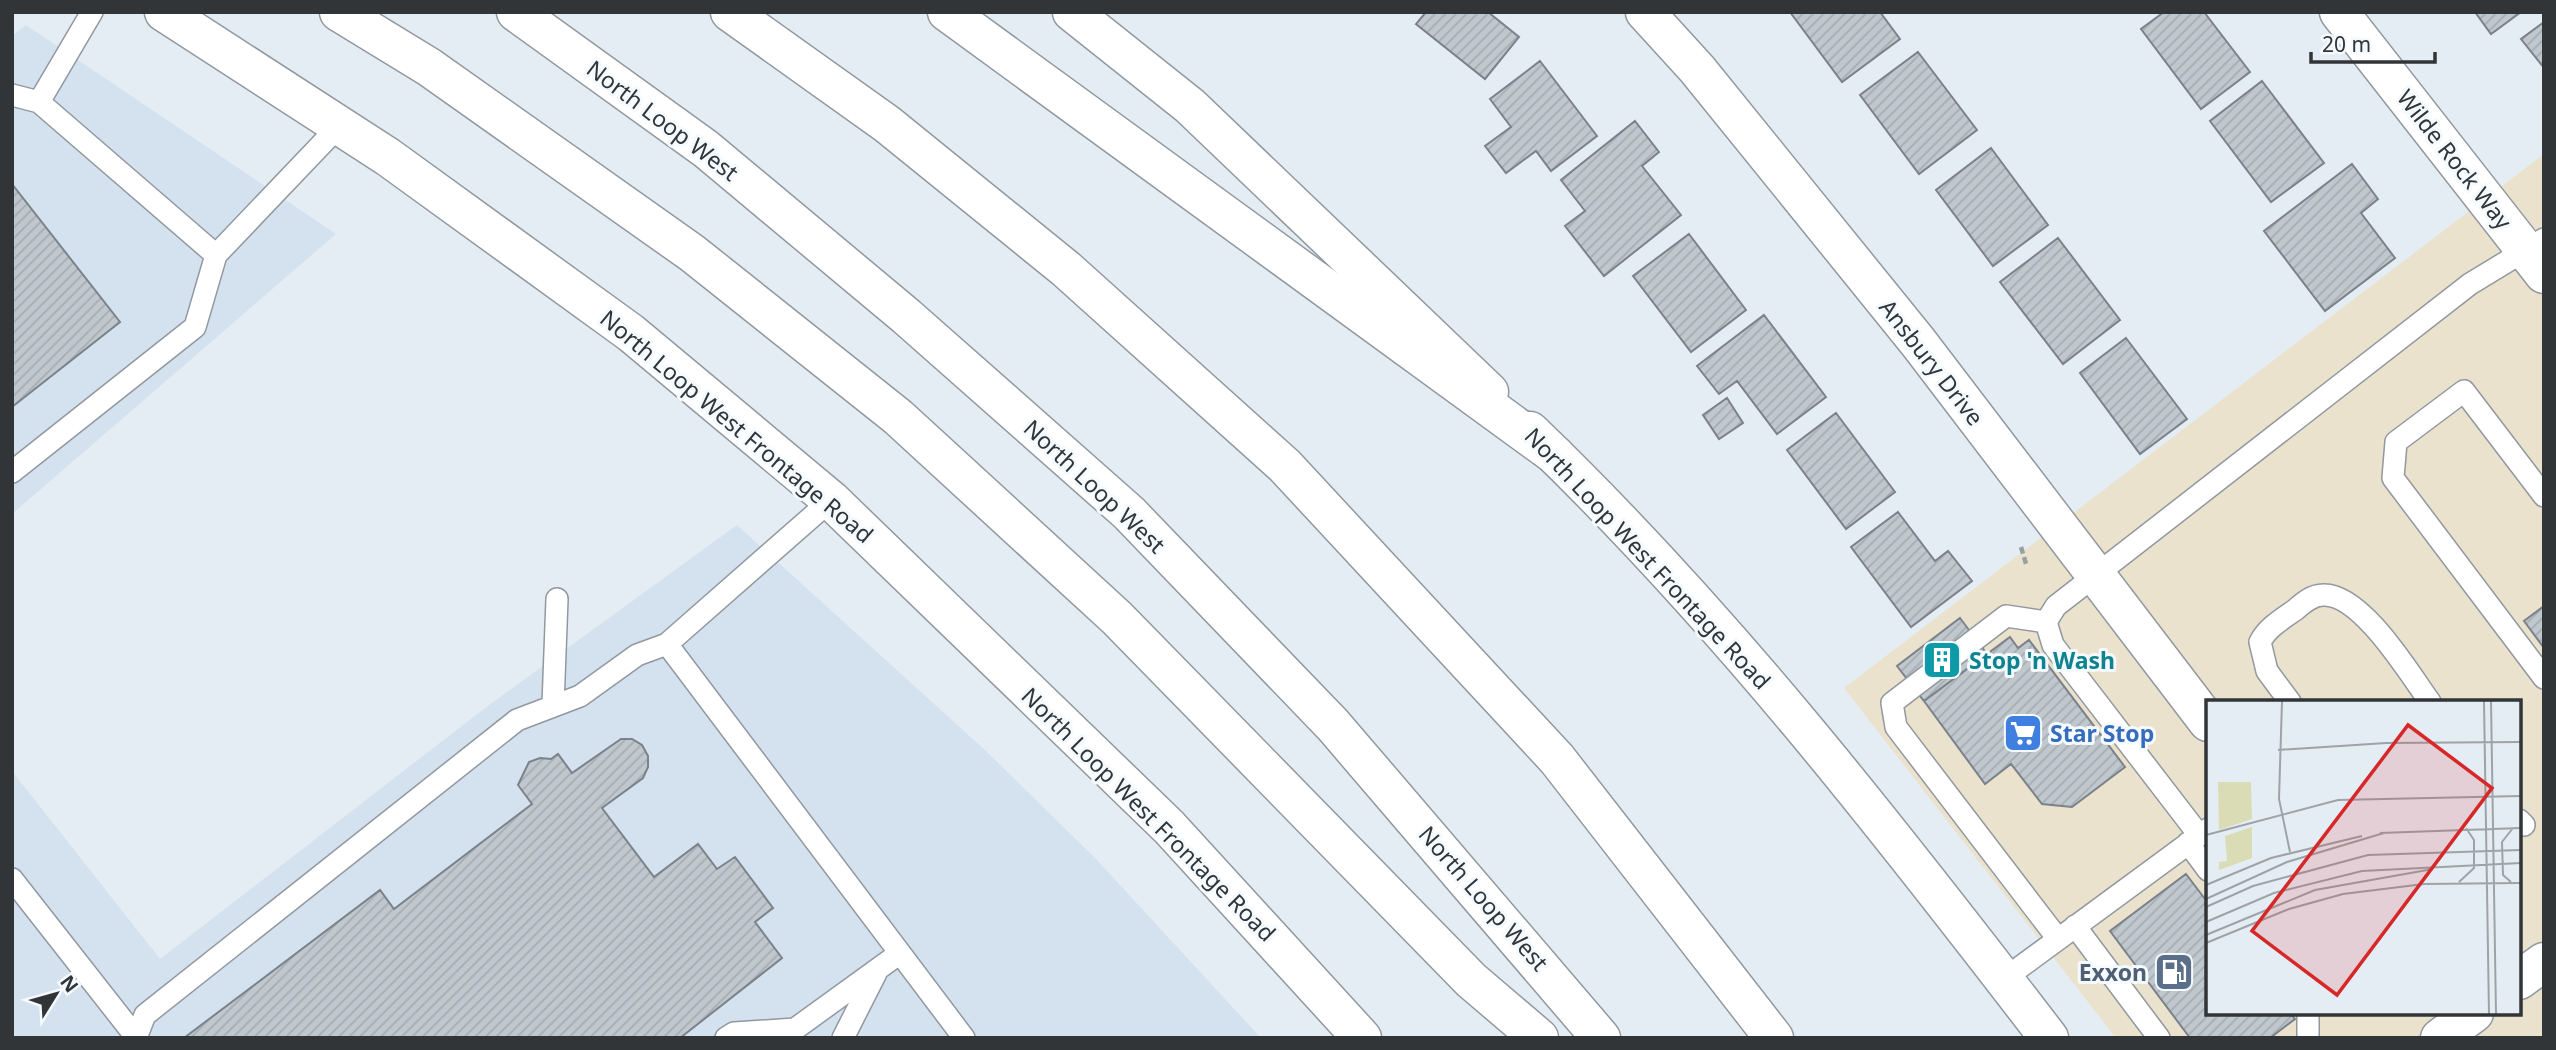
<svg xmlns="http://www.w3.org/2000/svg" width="2556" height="1050" font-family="'Noto Sans',sans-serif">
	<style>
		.commercial { fill: #eae2cc; fill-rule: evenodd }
		.built { fill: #d4e1ee }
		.building { fill: url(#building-hatch); stroke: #7b8289; stroke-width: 2 }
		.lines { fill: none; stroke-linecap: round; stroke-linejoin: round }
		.service-casing { stroke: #91989f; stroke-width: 24 }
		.minor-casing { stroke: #91989f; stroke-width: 41 }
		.secondary-casing { stroke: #91989f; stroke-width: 41 }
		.motorway-casing { stroke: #91989f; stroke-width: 41 }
		.path { stroke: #999fa4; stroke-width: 4.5; stroke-dasharray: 7 3.5; stroke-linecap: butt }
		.service { stroke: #fff; stroke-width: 21 }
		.minor { stroke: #fff; stroke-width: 38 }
		.secondary { stroke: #fff; stroke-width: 38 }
		.motorway { stroke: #fff; stroke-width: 38 }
		.labels { text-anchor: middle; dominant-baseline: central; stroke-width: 6; stroke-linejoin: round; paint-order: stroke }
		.street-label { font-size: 23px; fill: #323537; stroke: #f5fafe }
		.culture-label { font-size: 23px; font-weight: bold; fill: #0d838f; stroke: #f5fafe; text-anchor: start }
		.shop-label { font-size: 23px; font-weight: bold; fill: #366cbe; stroke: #f5fafe; text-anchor: start }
		.service-label { font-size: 23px; font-weight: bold; fill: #4e5e75; stroke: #f5fafe; text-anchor: end }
		.inset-road { fill: none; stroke: #9da3a8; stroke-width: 2 }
		.view { fill: #d62828; fill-opacity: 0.15; stroke: #d62828; stroke-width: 3.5 }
		.inset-edge { fill: none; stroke: #323537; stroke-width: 3.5 }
	</style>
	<defs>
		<pattern id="building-hatch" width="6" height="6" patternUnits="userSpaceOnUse" patternTransform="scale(1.75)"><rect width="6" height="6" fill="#c0c8cf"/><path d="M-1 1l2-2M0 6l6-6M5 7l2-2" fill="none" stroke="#a5acb2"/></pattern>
	</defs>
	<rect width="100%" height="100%" fill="#e5edf4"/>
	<path class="commercial" d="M2544,154V1038H2116L1844,688ZM2208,702H2519V1013H2208Z"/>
	<path class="built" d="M26,25L336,234L12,514V36Z
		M737,525L986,751L1096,859L1261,1038H12V771L160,959L489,705Z"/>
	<path class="building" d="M1426,12H1488L1519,37L1485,79L1416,24Z
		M1790,12H1880L1900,39L1842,82Z
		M2164,12H2204L2250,72L2201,109L2141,29Z
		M2475,12H2521L2491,34Z
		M2544,22V68L2521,39Z
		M1918,52L1977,130L1919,174L1860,95Z
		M1540,61L1597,136L1551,171L1536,151L1506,173L1485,146L1511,127L1490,99Z
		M2262,81L2324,163L2271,202L2210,121Z
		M1635,121L1659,152L1642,166L1681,215L1604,276L1565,226L1585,211L1561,180Z
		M1991,148L2048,225L1993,266L1936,190Z
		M2352,164L2378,199L2361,213L2395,258L2325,311L2264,231Z
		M12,184L120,322L12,407Z
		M1689,234L1746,310L1691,352L1633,276Z
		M2058,238L2120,320L2063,364L2000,282Z
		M1764,315L1826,397L1777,434L1737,381L1719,394L1697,366Z
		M2126,338L2187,419L2140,454L2080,373Z
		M1727,398L1743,423L1719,439L1703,415Z
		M1836,413L1895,492L1846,529L1787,450Z
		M1898,512L1935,561L1948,551L1972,581L1911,627L1851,547Z
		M2544,606V648L2524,621Z
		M1960,618L1987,654L1924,701L1897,666Z
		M2010,637L2018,648L2029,640L2125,767L2072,807L2042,804L2011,764L1985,784L1924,701Z
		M621,739H632L642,745L648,756V767L643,778L602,808L654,877L698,844L717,869L735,857L773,908L755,922L782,958L680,1038H184L380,890L394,909L532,804L518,785L529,762L540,758L551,759L558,754L572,773Z
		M2186,874L2208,903V1013H2290L2295,1019L2270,1038H2190L2110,931Z"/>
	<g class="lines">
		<g class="service-casing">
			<path id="service" d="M12,95L39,102L216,255
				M39,102L92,12
				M12,472L195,327L216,255L339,126
				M2544,496L2464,391L2396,442L2393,478L2544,678
				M2046,622L2006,616L1892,703L1896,727L2058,939
				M667,644L964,1038
				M2290,702L2267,671L2260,642C2267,628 2282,619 2295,610C2303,603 2312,595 2323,595C2361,593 2409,673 2430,702
				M553,705L557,599
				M2519,820L2524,825
				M2199,835L2053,645L2046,622L2056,606L2470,284L2544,239
				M2188,843L2208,870
				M12,879L136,1037
				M2075,926L2159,1038
				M2004,979L2208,829
				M136,1038L145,1015L517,720L580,696L637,655L667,644L831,500
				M726,1038L734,1033L795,1029
				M788,1038L795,1029L900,953
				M843,1038L876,973
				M2308,1038V1013"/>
		</g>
		<g class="minor-casing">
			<path id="minor" d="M1645,12L1697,69L1918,342L2208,722
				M2339,12L2544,274"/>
		</g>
		<g class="secondary-casing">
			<path id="secondary" d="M164,12L388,157L631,333L831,500L1169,827L1362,1038
				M1072,12L1190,106L1489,392
				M1530,431C1722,615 1887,827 2049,1038
				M2519,980L2544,962
				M2440,1038L2474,1013"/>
		</g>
		<g class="motorway-casing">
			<path id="motorway" d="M339,12L429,67L692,253L898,417L1117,618L1471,980L1539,1038
				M516,12L706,149L906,316L1129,513L1333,725L1601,1038
				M730,12L887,124L1066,269L1285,466L1557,759L1774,1038
				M947,12L1555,455"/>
		</g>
		<path class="path" d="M2021,547L2027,567"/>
		<use href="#service" class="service"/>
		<use href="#minor" class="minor"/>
		<use href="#secondary" class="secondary"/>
		<use href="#motorway" class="motorway"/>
	</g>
	<defs>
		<g id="building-square" transform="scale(2.0125)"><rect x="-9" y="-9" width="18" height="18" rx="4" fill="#0f9aa8" stroke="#f5fafe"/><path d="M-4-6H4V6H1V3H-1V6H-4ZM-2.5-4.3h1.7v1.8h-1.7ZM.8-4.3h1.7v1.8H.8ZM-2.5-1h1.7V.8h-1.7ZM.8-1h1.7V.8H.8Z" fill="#fff"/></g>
		<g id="supermarket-square" transform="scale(2.0125)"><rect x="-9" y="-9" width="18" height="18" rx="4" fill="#3f7fe0" stroke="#f5fafe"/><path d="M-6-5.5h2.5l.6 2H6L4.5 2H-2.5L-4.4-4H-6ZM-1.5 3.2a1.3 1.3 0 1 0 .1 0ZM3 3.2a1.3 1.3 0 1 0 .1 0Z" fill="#fff"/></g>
		<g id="fuel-square" transform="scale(2.0125)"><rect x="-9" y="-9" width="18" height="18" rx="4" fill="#5c6f8a" stroke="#f5fafe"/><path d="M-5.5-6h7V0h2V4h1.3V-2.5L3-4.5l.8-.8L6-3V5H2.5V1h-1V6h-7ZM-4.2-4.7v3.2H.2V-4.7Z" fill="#fff"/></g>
	</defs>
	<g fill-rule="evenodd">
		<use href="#building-square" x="1942" y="660"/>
		<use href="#supermarket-square" x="2023" y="733"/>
		<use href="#fuel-square" x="2174" y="972"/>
	</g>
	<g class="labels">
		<g class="street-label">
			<text transform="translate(663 120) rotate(37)">North Loop West</text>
			<text transform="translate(2455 159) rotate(52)">Wilde Rock Way</text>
			<text transform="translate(1932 362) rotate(52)">Ansbury Drive</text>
			<text transform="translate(737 426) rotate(40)">North Loop West Frontage Road</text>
			<text transform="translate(1095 486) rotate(43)">North Loop West</text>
			<text transform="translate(1648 558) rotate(47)">North Loop West Frontage Road</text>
			<text transform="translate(1149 814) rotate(45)">North Loop West Frontage Road</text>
			<text transform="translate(1484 898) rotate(49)">North Loop West</text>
		</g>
		<g class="culture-label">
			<text x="1969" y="660">Stop 'n Wash</text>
		</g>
		<g class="shop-label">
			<text x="2050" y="733">Star Stop</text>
		</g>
		<g class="service-label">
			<text x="2147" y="972">Exxon</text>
		</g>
	</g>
	<g transform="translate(2206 700)">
		<rect width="315" height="315" fill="#e5edf4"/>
		<path d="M12,82H45L46,119L13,130ZM46,127V158L13,170V162L21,161L19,136Z" fill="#d9dcb5"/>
		<path class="inset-road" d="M76,1L73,99L84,152M278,1L283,314M285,1L290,314M72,50L180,43L315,42M174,133L315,128M0,135L132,100L315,96M253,182L268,168V140L260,128M305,182L297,175L296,142L307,128M0,185L65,158L156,136M0,199L81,162L178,133M0,207L47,186L162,155L315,150M0,222L68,193L156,171L315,163M0,235L109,190L227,169M0,243L83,209L137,194L218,184L315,183"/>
		<path class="view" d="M202,25L286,88L131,295L46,231Z"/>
		<rect width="315" height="315" class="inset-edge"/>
	</g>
	<rect width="2556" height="1050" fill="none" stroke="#323537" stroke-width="28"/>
	<g transform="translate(56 994) rotate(53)" stroke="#f5fafe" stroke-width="5" paint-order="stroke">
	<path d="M0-5L12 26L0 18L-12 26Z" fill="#323537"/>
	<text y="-10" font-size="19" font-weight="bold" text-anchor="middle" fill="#323537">N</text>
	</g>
	<path d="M2311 52v10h124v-10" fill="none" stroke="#323537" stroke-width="3.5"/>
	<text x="2322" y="52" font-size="21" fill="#323537" stroke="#f5fafe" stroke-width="5" paint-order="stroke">20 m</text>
</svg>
